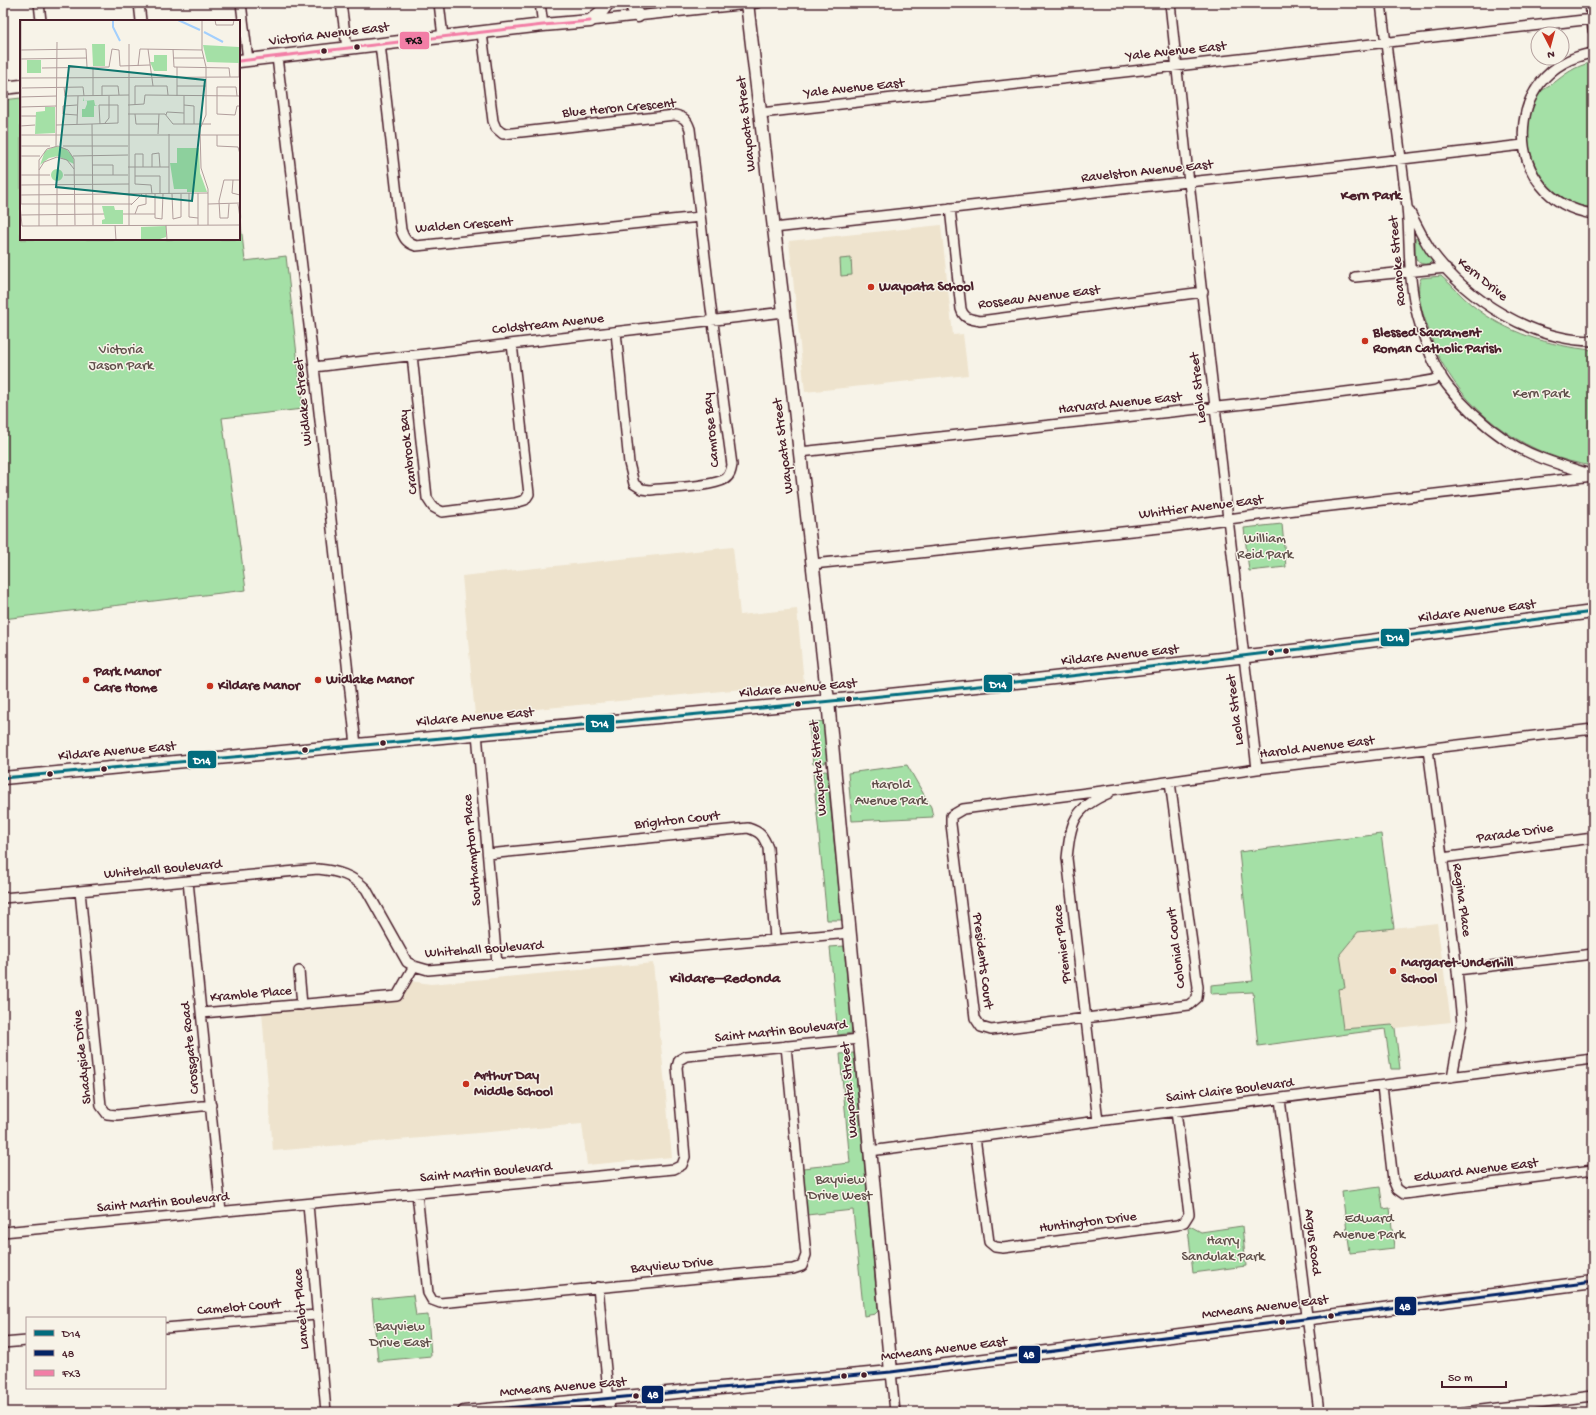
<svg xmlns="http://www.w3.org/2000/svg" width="1596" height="1415" font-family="'Gochi Hand',sans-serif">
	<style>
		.built { fill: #eee3cd }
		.green { fill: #a4e0a6; stroke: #778068 }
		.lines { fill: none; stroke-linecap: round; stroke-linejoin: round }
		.street-casing { stroke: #4a1f2b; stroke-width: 12 }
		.secondary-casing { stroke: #4a1f2b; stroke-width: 15 }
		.street { stroke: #f7f3e8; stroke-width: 9 }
		.secondary { stroke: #f7f3e8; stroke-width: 12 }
		.bus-1-casing { stroke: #f7f3e8; stroke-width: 6 }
		.bus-2-casing { stroke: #f7f3e8; stroke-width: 6 }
		.bus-3-casing { stroke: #f7f3e8; stroke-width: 6 }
		.bus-1 { stroke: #026c7e; stroke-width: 3 }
		.bus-2 { stroke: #052465; stroke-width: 3 }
		.bus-3 { stroke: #f27ea6; stroke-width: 3 }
		.bus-dot { fill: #4a1f2b; stroke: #f7f3e8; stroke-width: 1.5 }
		.poi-dot { fill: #c8321e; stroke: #f7f3e8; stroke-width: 1.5 }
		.labels { text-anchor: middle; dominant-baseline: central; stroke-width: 3; stroke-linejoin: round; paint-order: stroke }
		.street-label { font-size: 14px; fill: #4a1f2b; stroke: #f7f3e8 }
		.poi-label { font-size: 14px; font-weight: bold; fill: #4a1f2b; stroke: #f7f3e8; text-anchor: start }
		.park-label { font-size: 14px; fill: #604f4a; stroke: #f7f3e8 }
		.neighbourhood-label { font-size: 15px; font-weight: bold; fill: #4a1f2b; stroke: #f7f3e8 }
		.inset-river { fill: none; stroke: #a3cffd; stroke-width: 2 }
		.inset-road { fill: none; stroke: #b29e9c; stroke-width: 1 }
		.view { fill: #0f766e; fill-opacity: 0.15; stroke: #0f766e; stroke-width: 2 }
		.inset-edge { fill: none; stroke: #4a1f2b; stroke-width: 2 }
		.line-badge { stroke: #f7f3e8; stroke-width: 1.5 }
		.badge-label { font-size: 11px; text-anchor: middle; font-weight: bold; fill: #fff }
		.pale-badge-label { font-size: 11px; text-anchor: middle; font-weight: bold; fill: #111 }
	</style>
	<rect width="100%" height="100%" fill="#f7f3e8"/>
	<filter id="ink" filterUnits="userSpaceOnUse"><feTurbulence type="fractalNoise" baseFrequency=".025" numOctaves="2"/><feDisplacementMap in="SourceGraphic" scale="8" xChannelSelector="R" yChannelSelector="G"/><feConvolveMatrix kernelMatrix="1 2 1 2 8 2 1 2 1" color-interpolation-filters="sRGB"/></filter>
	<g filter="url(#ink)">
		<path class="built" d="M941,225L953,335L963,334L968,375L805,392L789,241Z
			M733,547L740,615L797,609L804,683L475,715L462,576Z
			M1437,923L1451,1022L1395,1028L1392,1025L1343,1029L1338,989L1345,988L1340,954L1358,932Z
			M653,963L672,1157L587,1165L582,1124L273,1151L262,1012L399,999L410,981L431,984Z"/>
		<path class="green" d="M640,3H697L645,9L640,6Z
			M1593,62V208C1552,203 1523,164 1529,123C1530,113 1533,102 1539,94C1541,90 1547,88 1551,85C1567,73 1573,67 1593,62Z
			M21,98V239H239V208L245,261L286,256L303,409L222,418L246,590L3,619V100Z
			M1417,238L1431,258L1432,262L1430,264C1411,266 1416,253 1415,239Z
			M851,258L852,275L841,276L840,259Z
			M1441,276C1452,285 1461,296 1472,305C1506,333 1550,346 1593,350V466C1530,457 1472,418 1441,361C1435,350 1431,337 1427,325C1422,311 1415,291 1421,278Z
			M1282,524L1286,567L1249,571L1244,528Z
			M824,721L827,759L825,763L813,764L809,723Z
			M907,765L931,807L933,817L852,821L848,773Z
			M827,771L842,920H827L813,772Z
			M1381,834L1394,928L1358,932L1340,954L1345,988L1338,989L1343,1029L1392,1025L1395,1028L1400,1069H1391L1385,1029L1258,1046L1253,992L1211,994V985L1253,981L1239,852Z
			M844,946L852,1033L838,1035L830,947Z
			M854,1053L878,1311L875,1314L864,1316L853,1210L807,1215L803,1168L850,1163L840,1054Z
			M1380,1187L1383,1209L1390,1208L1394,1248L1350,1253L1342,1192Z
			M1190,1226L1201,1232L1242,1226L1246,1266L1193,1273L1188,1228Z
			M413,1295L416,1316L428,1315L431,1356L378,1361L372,1299Z"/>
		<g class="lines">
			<g class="street-casing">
				<path id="street" d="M39,3L41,21
					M139,3L141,21
					M241,3L248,60
					M341,3L347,48
					M439,3L443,37
					M540,3L543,25
					M1170,3L1187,165L1257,769
					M1381,3C1389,71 1399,139 1407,207C1410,236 1408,266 1413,294C1416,318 1432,366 1447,385C1463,406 1484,425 1506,440C1531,457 1561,465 1590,474
					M1590,3L1593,30
					M590,21L757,3
					M482,33L493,121L496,128L503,134L675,115C684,117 687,120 690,129L711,308L732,465C731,471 730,476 725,479C712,487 667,488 650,490L642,489L634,484L629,463L616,332
					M380,44L401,230C404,239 407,243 416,246L700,217
					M1593,53C1500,68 1500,200 1593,214
					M277,57L314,367L356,745
					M761,113L1593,19
					M950,208L961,309C964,319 970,319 980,321L1203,292
					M1408,209C1416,223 1423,239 1432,252C1468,301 1532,340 1593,341
					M774,228L1131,188L1342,166L1523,145
					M1355,277L1446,268
					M412,355L427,498L433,507L442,512L515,503L525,500L529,494L512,344
					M314,367L784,312
					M800,452L1273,401L1410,384L1433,380L1441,375
					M813,564L1170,527L1287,511L1593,476
					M477,733L497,964
					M1428,749L1457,970L1462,1023L1452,1077
					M1170,782L1198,987L1197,998L1189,1005L991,1030L981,1027L975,1018L951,824V816L963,809L1118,789L1257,769L1593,729
					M488,854L748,828C760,832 763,835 768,848L775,939
					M1442,858L1593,838
					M188,881L221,1212
					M80,891L101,1106L107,1114L117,1115L211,1105
					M3,898L318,869C338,871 352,875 366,889L407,962L414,966L428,970L850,933
					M1457,970L1593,954
					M299,971L302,1005
					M202,1013L397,996L414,966
					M1382,1086L1393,1180L1397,1189L1404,1194L1593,1170
					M1280,1099L1319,1412
					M1098,1121L1067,858C1071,821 1074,808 1109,793
					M975,1137L989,1242L995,1247L1003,1248L1177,1225L1184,1222L1189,1214L1176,1111
					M870,1151L1098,1121L1593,1059
					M417,1194L428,1293L432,1300L440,1303L793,1269L802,1266L806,1255L786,1046
					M308,1204L326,1412
					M3,1232L674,1169L682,1165L685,1157L677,1067L679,1060L686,1056L860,1039
					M598,1287L610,1412
					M165,1328L316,1315
					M3,1343L27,1341
					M891,1372L895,1412
					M1465,1412L1593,1396"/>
			</g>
			<g class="secondary-casing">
				<path id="secondary" d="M630,3L638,16
					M747,3L784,312L828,701L891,1372
					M239,61L543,25L590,21L601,12L608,3
					M3,88L21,86
					M3,778L840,700L1036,680L1300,650L1593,612
					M464,1412L891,1372L1593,1282"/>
			</g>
			<use href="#street" class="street"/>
			<use href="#secondary" class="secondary"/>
			<g class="bus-1-casing">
				<path id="bus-1" d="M3,778C347,746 691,717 1035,680C1221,660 1407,636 1593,612"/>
			</g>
			<g class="bus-2-casing">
				<path id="bus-2" d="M464,1412L891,1372L1593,1282"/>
			</g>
			<g class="bus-3-casing">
				<path id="bus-3" d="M239,61L543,25L590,21"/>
			</g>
			<use href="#bus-1" class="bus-1"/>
			<use href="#bus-2" class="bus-2"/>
			<use href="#bus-3" class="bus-3"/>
		</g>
	</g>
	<g class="bus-dot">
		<circle cx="357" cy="47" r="3.5"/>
		<circle cx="324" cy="51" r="3.5"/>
		<circle cx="1286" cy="651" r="3.5"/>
		<circle cx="1271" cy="653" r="3.5"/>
		<circle cx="849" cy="699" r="3.5"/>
		<circle cx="798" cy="704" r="3.5"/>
		<circle cx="383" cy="743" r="3.5"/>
		<circle cx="305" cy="750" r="3.5"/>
		<circle cx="104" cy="769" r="3.5"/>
		<circle cx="50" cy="774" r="3.5"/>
		<circle cx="1331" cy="1316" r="3.5"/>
		<circle cx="1282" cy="1322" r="3.5"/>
		<circle cx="864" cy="1375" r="3.5"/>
		<circle cx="844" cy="1376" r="3.5"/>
		<circle cx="636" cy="1396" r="3.5"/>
	</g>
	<g class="poi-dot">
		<circle cx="871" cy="287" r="4"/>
		<circle cx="1365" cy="341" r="4"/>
		<circle cx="86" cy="680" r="4"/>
		<circle cx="318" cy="680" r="4"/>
		<circle cx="210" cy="686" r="4"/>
		<circle cx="1393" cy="971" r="4"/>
		<circle cx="466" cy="1084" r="4"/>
	</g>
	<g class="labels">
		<g class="street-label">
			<text transform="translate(329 35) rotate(-7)">Victoria Avenue East</text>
			<text transform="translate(1176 52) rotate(-6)">Yale Avenue East</text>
			<text transform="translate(854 89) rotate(-6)">Yale Avenue East</text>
			<text transform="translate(619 109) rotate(-5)">Blue Heron Crescent</text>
			<text transform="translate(747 124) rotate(-96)">Wayoata Street</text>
			<text transform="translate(1147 172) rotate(-6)">Ravelston Avenue East</text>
			<text transform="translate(464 226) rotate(-4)">Walden Crescent</text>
			<text transform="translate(1398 261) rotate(-95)">Roanoke Street</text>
			<text transform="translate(1482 280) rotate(39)">Kern Drive</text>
			<text transform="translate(1039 298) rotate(-7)">Rosseau Avenue East</text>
			<text transform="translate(548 325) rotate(-6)">Coldstream Avenue</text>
			<text transform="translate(1199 388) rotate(-96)">Leola Street</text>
			<text transform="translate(304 402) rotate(-96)">Widlake Street</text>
			<text transform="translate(1120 404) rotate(-6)">Harvard Avenue East</text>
			<text transform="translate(712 430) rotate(-96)">Camrose Bay</text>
			<text transform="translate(784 446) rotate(-97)">Wayoata Street</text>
			<text transform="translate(409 452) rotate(-97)">Cranbrook Bay</text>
			<text transform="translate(1201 508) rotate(-7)">Whittier Avenue East</text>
			<text transform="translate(1477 612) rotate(-7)">Kildare Avenue East</text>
			<text transform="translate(1120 656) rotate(-6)">Kildare Avenue East</text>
			<text transform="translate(798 689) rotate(-5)">Kildare Avenue East</text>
			<text transform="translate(1236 710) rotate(-97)">Leola Street</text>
			<text transform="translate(475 718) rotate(-5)">Kildare Avenue East</text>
			<text transform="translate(1317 748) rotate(-7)">Harold Avenue East</text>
			<text transform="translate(117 752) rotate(-5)">Kildare Avenue East</text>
			<text transform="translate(819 768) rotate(-95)">Wayoata Street</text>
			<text transform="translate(677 821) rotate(-6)">Brighton Court</text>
			<text transform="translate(1515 834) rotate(-8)">Parade Drive</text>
			<text transform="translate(473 850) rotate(-95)">Southampton Place</text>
			<text transform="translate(163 870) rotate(-5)">Whitehall Boulevard</text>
			<text transform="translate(1461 900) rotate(82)">Regina Place</text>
			<text transform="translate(1063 944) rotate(-97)">Premier Place</text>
			<text transform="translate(1177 948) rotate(-97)">Colonial Court</text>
			<text transform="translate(484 950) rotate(-4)">Whitehall Boulevard</text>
			<text transform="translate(982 961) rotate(83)">Presidents Court</text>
			<text transform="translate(251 995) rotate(-5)">Kramble Place</text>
			<text transform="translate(781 1032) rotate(-6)">Saint Martin Boulevard</text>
			<text transform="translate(191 1048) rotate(-96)">Crossgate Road</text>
			<text transform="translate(83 1057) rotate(-96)">Shadyside Drive</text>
			<text transform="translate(850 1090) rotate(-95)">Wayoata Street</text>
			<text transform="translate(1230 1091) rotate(-7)">Saint Claire Boulevard</text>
			<text transform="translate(1476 1171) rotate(-7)">Edward Avenue East</text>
			<text transform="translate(486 1173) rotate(-5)">Saint Martin Boulevard</text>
			<text transform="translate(163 1203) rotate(-5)">Saint Martin Boulevard</text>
			<text transform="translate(1088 1223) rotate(-7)">Huntington Drive</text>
			<text transform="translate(1312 1242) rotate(83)">Argus Road</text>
			<text transform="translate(672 1266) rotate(-5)">Bayview Drive</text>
			<text transform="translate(239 1308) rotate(-5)">Camelot Court</text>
			<text transform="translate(1265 1308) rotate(-7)">McMeans Avenue East</text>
			<text transform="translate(302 1309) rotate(-95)">Lancelot Place</text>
			<text transform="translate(944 1350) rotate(-7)">McMeans Avenue East</text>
			<text transform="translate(563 1388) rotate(-5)">McMeans Avenue East</text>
		</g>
		<g class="poi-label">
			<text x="879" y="287">Wayoata School</text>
			<text x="1373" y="333">Blessed Sacrament<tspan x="1373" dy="16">Roman Catholic Parish</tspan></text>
			<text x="94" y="672">Park Manor<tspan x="94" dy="16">Care Home</tspan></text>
			<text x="326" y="680">Widlake Manor</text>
			<text x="218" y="686">Kildare Manor</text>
			<text x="1401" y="963">Margaret-Underhill<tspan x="1401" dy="16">School</tspan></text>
			<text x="474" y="1076">Arthur Day<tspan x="474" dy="16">Middle School</tspan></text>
		</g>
		<g class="park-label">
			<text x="121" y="350">Victoria<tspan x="121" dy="16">Jason Park</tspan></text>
			<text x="1541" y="394">Kern Park</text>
			<text x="1265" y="539">William<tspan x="1265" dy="16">Reid Park</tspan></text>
			<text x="891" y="785">Harold<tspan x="891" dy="16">Avenue Park</tspan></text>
			<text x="840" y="1180">Bayview<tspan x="840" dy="16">Drive West</tspan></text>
			<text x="1369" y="1219">Edward<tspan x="1369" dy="16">Avenue Park</tspan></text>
			<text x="1223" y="1241">Harry<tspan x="1223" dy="16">Sandulak Park</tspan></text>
			<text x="400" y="1327">Bayview<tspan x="400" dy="16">Drive East</tspan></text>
		</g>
		<g class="neighbourhood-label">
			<text x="1371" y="196">Kern Park</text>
			<text x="725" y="979">Kildare–Redonda</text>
		</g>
	</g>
	<g transform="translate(20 20)">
		<rect width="220" height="220" fill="#f7f3e8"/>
		<path d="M72,24H85V46H73ZM183,25L219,27V43L187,42ZM134,35H147V51H134L130,42H134ZM7,40H21V53H7ZM63,77L64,81L74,80L75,85H78L74,86V97H62V89H65L67,84V81H63ZM25,87H35V113L15,114L16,92L25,91ZM36,126L46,129L53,137L54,144L38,136L29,138L20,145L25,131ZM157,128H179L180,153L187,172H167V169H154L150,143H157ZM31 155a6 6 0 1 1 12 0a6 6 0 1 1-12 0ZM82,186H94L95,190H103V204H82V200L85,199ZM146,206V217L137,220H121V207Z" fill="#a4e0a6"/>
		<path class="inset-river" d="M93,0V7L100,21M158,0L180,10M184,12L203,22"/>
		<path class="inset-road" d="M1,0V184H112M182,0V30L186,47V95L180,109L181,148L188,169V205M195,0L196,5H213L214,0M128,29L133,66M153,29L154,47L209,48L210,57M1,30L66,29L67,47M153,38H184M0,39L67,38M118,46L120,29L182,30M73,47V76M22,48L89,47L92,29L99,30L100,46L130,45M219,57V43M1,58L220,57M157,66H186M44,67L45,76L109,75M2,68L63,67L64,76M82,76V66H98L99,75M157,76V47M217,76L216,67H197V94L215,95L217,86H220M0,77L37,76M57,85L43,86V94L57,95M108,85L124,84L125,75L220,76M115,85V66H147L148,75M164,85L174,86V104M1,87L36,86M108,94H145L153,104H191M115,94L116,104H138M146,95L147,92L164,93M0,96H16M85,103L89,98V76M57,104L58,76M72,104L73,205M164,104V76M36,105L72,104L98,103V85H79L80,104M0,106L15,105M138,114L139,94M149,114V174M0,115H220M197,115V126L218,127L220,134M1,126H30M36,126L37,22M43,126H108M1,136H20M53,136L108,135M72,145H93V155M108,147H149M123,147V134H115V164L131,165L132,174M132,147V134L139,133L140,147M19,150L24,142L37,137L47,140L54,149M0,155H30M44,155H108M115,156H140V174M213,160L212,173L220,175M0,165L109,164M37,165V206M169,173V197L178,198M178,173V205M135,174V198L142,199L143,174M152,174L153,199L161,197V174M0,175L188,173M0,184L2,206L220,205M188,184L220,183M209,184L208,198H200L199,181L204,160H220M218,184L220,198M111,185L122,174M103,194H135M115,194L118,186L126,184V174M0,195L84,194M95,205L96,220M109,205V24M146,205L147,220M19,206V140L27,129L38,126L48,130L54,139L55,205"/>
		<path class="view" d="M49,46L185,60L172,181L36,167Z"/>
		<rect width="220" height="220" class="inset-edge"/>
	</g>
	<g class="line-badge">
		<rect x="399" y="31" width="31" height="19" rx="4" fill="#f27ea6"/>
		<rect x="1380" y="628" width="30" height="19" rx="4" fill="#026c7e"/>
		<rect x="983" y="674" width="30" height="19" rx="4" fill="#026c7e"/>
		<rect x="585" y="714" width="30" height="19" rx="4" fill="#026c7e"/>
		<rect x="187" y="750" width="30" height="19" rx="4" fill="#026c7e"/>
		<rect x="1394" y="1296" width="23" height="20" rx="4" fill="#052465"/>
		<rect x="1018" y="1345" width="23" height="19" rx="4" fill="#052465"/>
		<rect x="641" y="1385" width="23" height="19" rx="4" fill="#052465"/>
	</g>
	<g class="badge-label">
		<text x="1395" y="641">D14</text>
		<text x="998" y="688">D14</text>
		<text x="600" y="727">D14</text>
		<text x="202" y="764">D14</text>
		<text x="1405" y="1310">48</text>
		<text x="1029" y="1358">48</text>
		<text x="653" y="1398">48</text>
	</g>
	<g class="pale-badge-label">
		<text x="414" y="44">FX3</text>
	</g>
	<rect width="1596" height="1415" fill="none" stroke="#f7f3e8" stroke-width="16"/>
	<rect x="8" y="8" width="1580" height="1399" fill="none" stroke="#4a1f2b" stroke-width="1.5" filter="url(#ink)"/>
	<rect x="26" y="1317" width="140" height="72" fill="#f7f3e8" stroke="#b29e9c"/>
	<rect x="34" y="1330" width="20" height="6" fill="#026c7e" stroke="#b29e9c"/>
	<text x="62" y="1337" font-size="12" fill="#4a1f2b">D14</text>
	<rect x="34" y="1350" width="20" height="6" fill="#052465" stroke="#b29e9c"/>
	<text x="62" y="1357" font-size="12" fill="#4a1f2b">48</text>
	<rect x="34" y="1370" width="20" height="6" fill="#f27ea6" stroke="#b29e9c"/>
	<text x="62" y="1377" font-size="12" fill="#4a1f2b">FX3</text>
	<g transform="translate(1550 46) rotate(174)"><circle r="19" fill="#f7f3e8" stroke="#b29e9c"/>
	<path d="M0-3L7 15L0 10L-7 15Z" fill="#c8321e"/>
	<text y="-6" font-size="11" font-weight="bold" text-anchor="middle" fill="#4a1f2b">N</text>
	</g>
	<path d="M1442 1381v6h64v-6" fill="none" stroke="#4a1f2b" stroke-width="2"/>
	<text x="1448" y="1381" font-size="12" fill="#4a1f2b" stroke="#f7f3e8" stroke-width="3" paint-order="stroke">50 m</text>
</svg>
